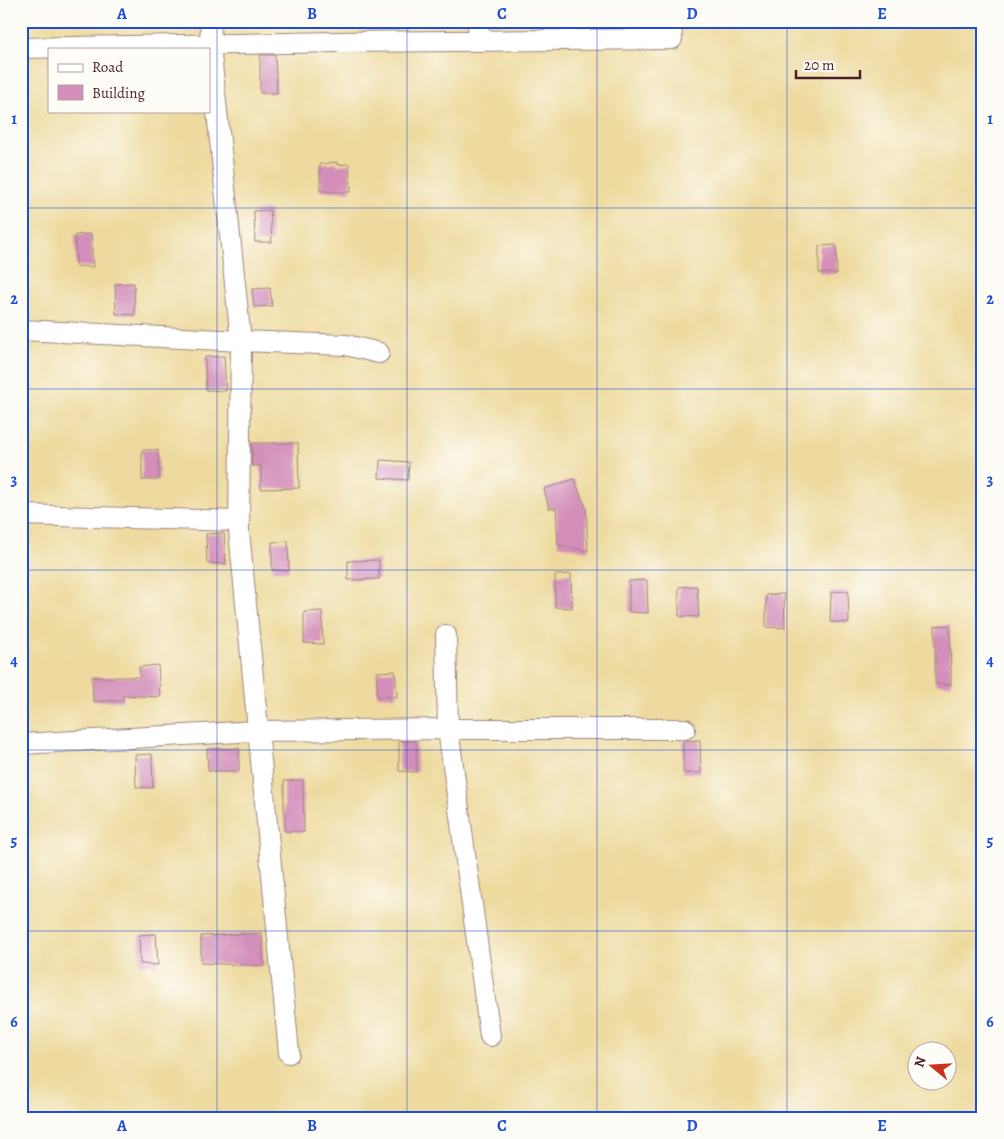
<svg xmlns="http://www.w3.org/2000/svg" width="1004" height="1139" font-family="Alegreya,serif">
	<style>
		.sand { fill: #eeda9e; stroke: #9c7c64; fill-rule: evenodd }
		.building { fill: #d38eba }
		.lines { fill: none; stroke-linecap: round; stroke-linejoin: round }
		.street-casing { stroke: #9c847c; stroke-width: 22 }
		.street { stroke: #fff; stroke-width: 20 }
		.grid { fill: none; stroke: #1d4ed8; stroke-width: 1; stroke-opacity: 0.55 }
		.neatline { fill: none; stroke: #1d4ed8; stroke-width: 2 }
		.grid-label { font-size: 16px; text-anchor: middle; font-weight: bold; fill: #1d4ed8 }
	</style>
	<rect width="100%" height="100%" fill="#fdfcf7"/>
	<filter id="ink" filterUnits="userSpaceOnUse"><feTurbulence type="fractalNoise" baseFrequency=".02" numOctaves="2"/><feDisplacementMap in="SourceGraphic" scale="10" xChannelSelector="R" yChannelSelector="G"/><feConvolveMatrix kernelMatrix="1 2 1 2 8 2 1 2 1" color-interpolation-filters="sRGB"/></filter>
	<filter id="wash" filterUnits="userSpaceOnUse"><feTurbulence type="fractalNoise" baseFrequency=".0096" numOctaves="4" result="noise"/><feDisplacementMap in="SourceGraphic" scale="20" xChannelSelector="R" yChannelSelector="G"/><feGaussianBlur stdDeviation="1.12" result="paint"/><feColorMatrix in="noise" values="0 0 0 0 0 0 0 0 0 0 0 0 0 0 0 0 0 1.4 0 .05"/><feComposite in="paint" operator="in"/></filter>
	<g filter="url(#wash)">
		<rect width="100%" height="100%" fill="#eee9ce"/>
		<path class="sand" d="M21,21H983V1118H21ZM49,49H209V111H49ZM916,1052H946V1082H916Z"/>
		<g id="blocks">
			<path class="building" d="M260,55H275L277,93H260Z
				M337,162V165L349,164L351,192L320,191V164Z
				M270,210L272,242H255L254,211Z
				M91,234L93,267L76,266L75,235Z
				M836,245L837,274L819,273V246Z
				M134,283L135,315L116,314L115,284Z
				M270,288L272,306L254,307L252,289Z
				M224,356L226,391L206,390L205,357Z
				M252,443H298L299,488L261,489V466H252Z
				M142,450H158L159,480H142Z
				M380,460L409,462L408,480L379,478Z
				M574,479L586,508L588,551L558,545L556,508H549L544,489Z
				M224,533L226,564L207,563L206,534Z
				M288,541L289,571L272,570V542Z
				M379,560V579L348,580V561Z
				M571,574L572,608L555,607V575Z
				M647,580L648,613L629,612V581Z
				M697,586L699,617L679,616V587Z
				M848,591L849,623L830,622L831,592Z
				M784,594L785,628L766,627V595Z
				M322,611L323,644L304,643V612Z
				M950,625L951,685L935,684V626Z
				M158,665L160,697L123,695V701H93L92,677H140L139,667Z
				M395,671L397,697L377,696V672Z
				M700,740L701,773H683V741Z
				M399,741H416L417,772L399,771Z
				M239,748V771H208L207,749Z
				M152,754L153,788L136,787L135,755Z
				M303,780L304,832L285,831V811H284V781Z
				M262,933L264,966L201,963V936Z
				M156,934L158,965L140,964L139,935Z"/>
		</g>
	</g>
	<g filter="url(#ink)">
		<use href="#blocks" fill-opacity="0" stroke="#9c847c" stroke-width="1"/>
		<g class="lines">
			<g class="street-casing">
				<path id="street" d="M478,21L479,41
					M21,48L337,42L672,39L671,21
					M21,330L241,341L210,45L211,21
					M21,515L239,521
					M446,635L448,729L490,1036
					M21,744L257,731L448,729H685
					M289,1053L239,531L241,341L346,345L379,353"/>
			</g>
			<use href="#street" class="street"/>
		</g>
	</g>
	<path class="grid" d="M217,21V1118M407,21V1118M597,21V1118M787,21V1118M21,208H983M21,389H983M21,570H983M21,750H983M21,931H983"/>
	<rect width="1004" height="1139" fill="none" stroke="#fdfcf7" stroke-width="55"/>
	<rect x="48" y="48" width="162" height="65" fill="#fdfcf7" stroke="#b5a4a5"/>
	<rect x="58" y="64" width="25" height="8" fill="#ffffff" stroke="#b5a4a5"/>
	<text x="92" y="72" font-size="15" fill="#4a1f2b">Road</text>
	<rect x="58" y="85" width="25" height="15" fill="#d38eba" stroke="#b5a4a5"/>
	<text x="92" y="98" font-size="15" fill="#4a1f2b">Building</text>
	<g transform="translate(932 1066) rotate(288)"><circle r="24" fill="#fdfcf7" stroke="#b5a4a5"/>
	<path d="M0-4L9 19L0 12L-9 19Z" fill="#c8321e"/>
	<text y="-8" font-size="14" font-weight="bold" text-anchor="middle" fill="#4a1f2b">N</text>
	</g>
	<path d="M796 70v8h64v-8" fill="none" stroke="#4a1f2b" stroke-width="2.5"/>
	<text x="804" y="70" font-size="15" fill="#4a1f2b" stroke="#fdfcf7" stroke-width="4" paint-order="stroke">20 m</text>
	<rect x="28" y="28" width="948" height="1084" class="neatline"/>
	<g class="grid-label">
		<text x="122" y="19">A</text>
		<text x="312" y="19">B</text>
		<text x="502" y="19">C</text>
		<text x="692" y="19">D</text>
		<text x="882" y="19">E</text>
		<text x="14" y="124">1</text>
		<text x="990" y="124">1</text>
		<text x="14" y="304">2</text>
		<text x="990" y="304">2</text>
		<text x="14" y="485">3</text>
		<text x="990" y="485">3</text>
		<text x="14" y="666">4</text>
		<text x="990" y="666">4</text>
		<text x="14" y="846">5</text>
		<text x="990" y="846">5</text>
		<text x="14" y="1027">6</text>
		<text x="990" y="1027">6</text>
		<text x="122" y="1131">A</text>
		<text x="312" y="1131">B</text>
		<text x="502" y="1131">C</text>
		<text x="692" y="1131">D</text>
		<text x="882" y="1131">E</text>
	</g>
</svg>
